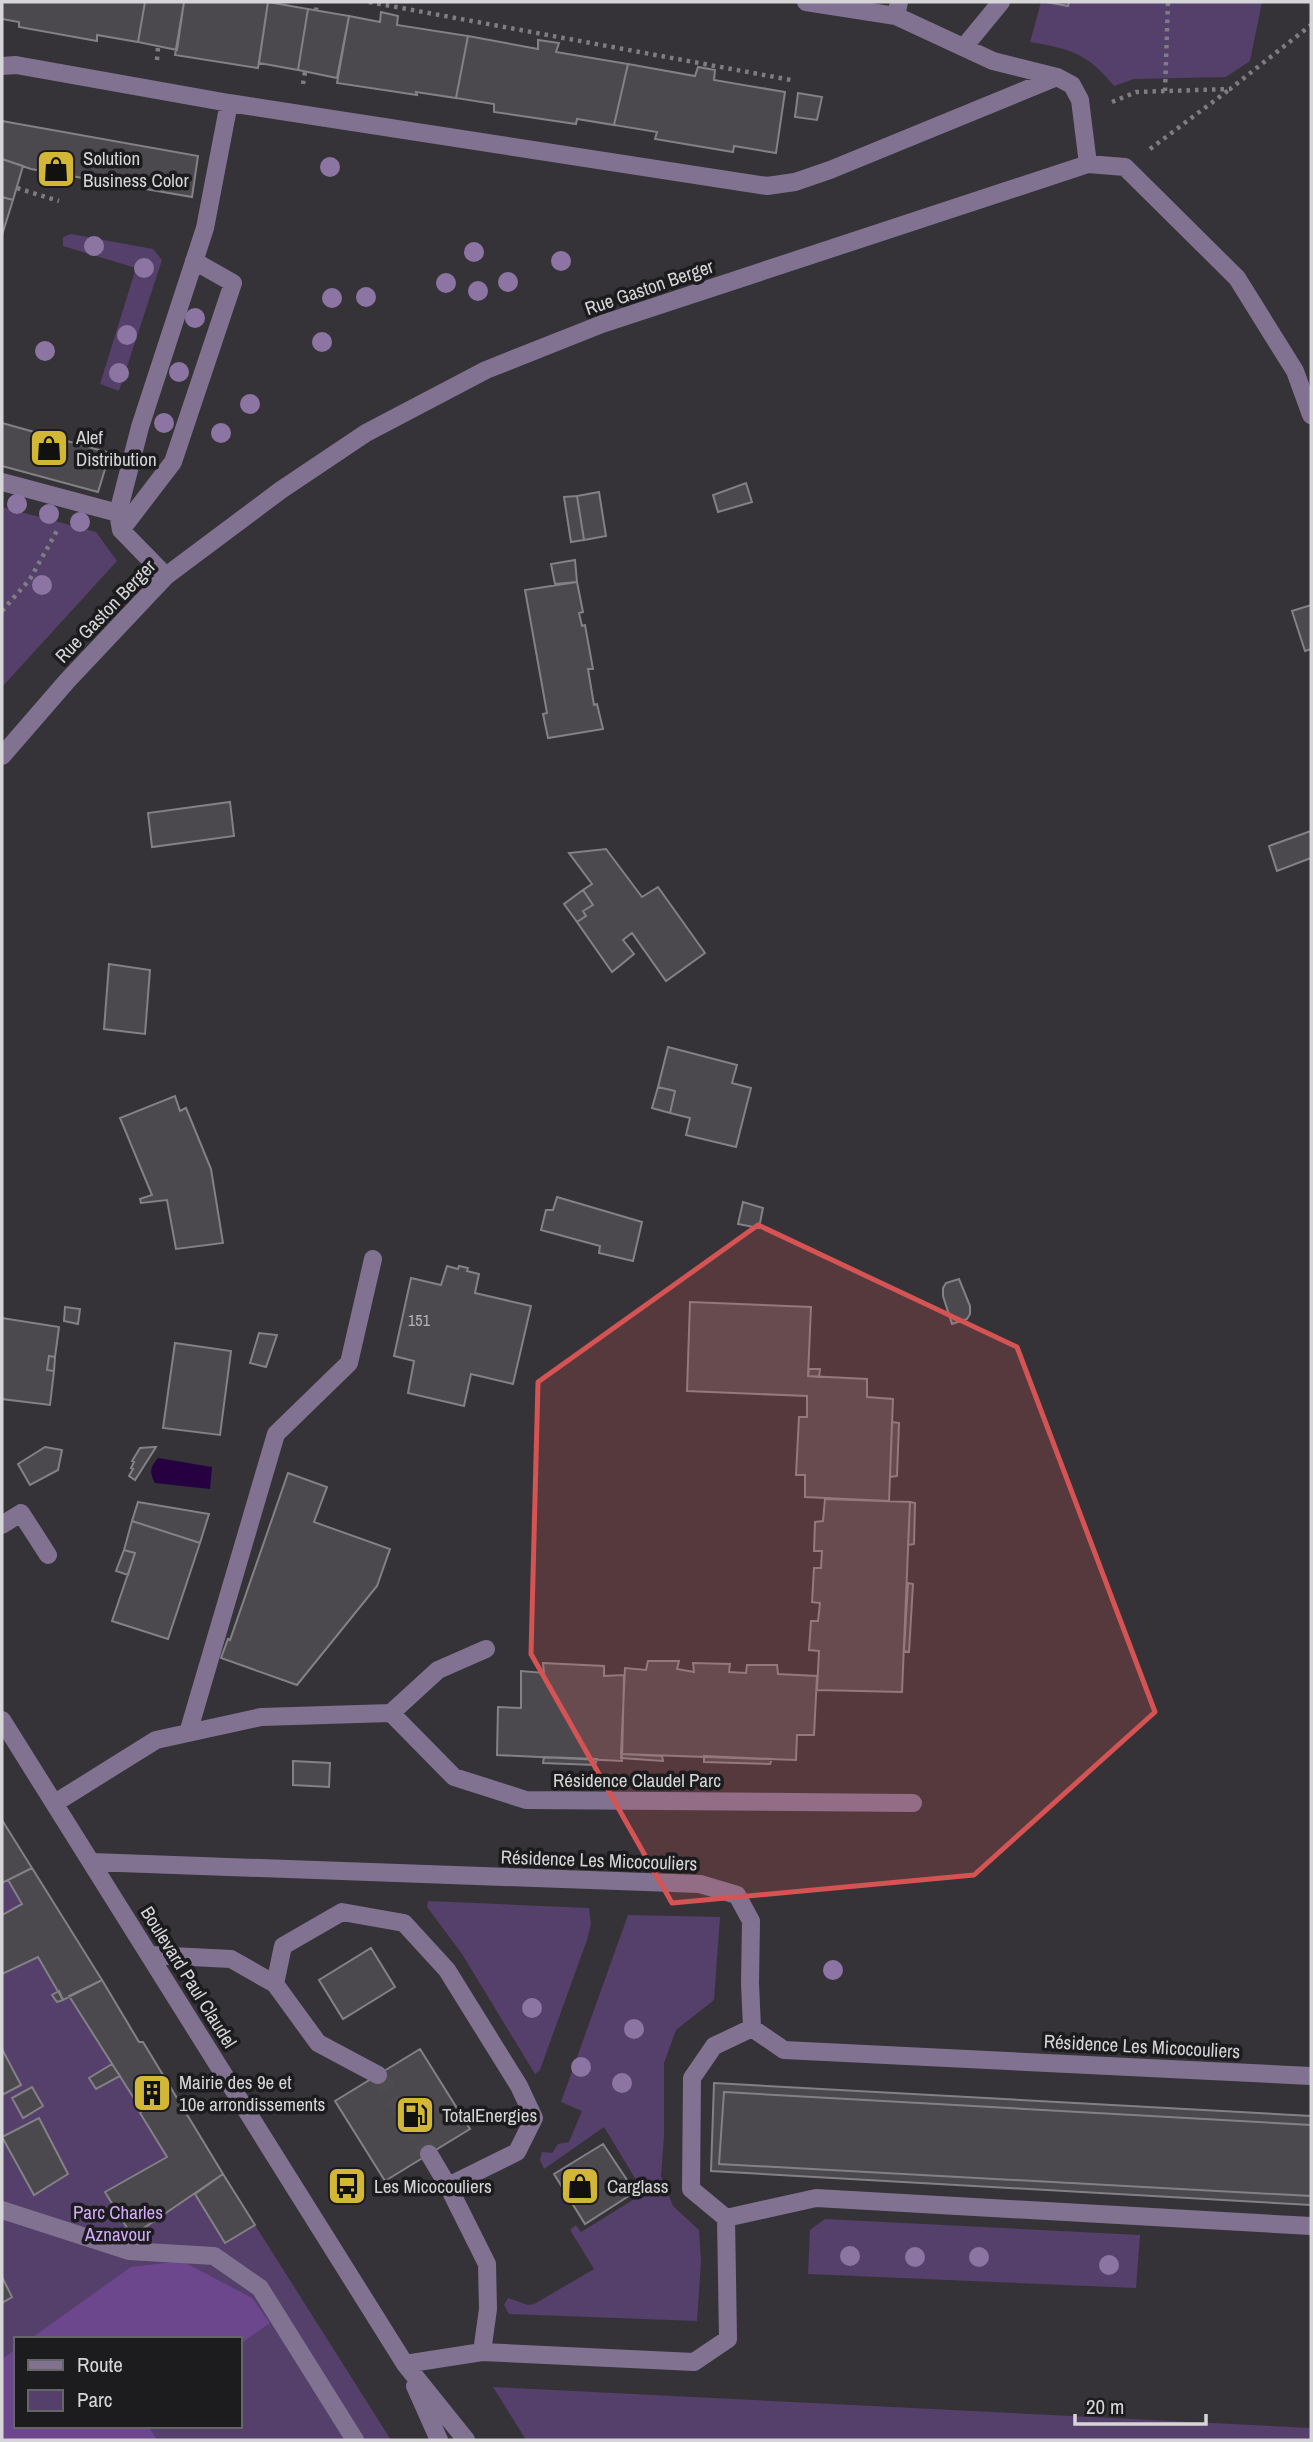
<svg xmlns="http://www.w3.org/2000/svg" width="1313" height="2442" font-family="'Archivo Narrow',sans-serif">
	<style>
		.green { fill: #553f6b; fill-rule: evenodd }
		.forest { fill: #6c478d }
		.water { fill: #270041 }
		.building { fill: #4b494d; stroke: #838186; stroke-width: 2 }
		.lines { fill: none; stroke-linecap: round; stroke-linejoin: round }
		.minor-tunnel { stroke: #4d4b4f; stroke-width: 18; stroke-dasharray: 18 9; stroke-linecap: butt }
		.path { stroke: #7f7d81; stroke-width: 4.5; stroke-dasharray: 3.5 5; stroke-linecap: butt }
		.minor { stroke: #827292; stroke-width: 18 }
		.tree { fill: #8c75a2 }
		.marked { fill: #d65354; fill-opacity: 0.2; stroke: #d65354; stroke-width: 5; stroke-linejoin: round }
		.labels { text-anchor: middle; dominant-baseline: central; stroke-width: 7; stroke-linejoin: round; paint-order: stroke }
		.number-label { font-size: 16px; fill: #b3b2b5 }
		.poi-label { font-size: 19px; fill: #d6d5d8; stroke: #1c1b1d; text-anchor: start }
		.street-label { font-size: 19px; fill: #d6d5d8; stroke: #1c1b1d }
		.park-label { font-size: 19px; fill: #d3abfa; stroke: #1c1b1d }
	</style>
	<rect width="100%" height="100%" fill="#353337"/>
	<path class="green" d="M1041,2L1068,6L1069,2H1262L1250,61L1226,77L1134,79L1114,86C1087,53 1071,49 1030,42Z
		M71,234L153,249L162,260L119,391L100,384L136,268L63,246V237Z
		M2,507L96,532L117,561L2,687Z
		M2,1820L139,2042H143L255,2225L391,2440H2ZM16,2339H240V2426H16Z
		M428,1901L589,1908L591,1924L587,1940L540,2070L535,2074L462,1954L427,1907Z
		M628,1915L720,1917L714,2000L676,2030L664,2063V2136L661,2176L673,2206L699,2230L701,2261L697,2321L509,2314L504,2305L508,2298L528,2305L534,2304L594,2269L570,2230L576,2225L581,2232L644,2193L604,2127L544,2169L540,2160L542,2152L552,2153L558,2144L569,2142L582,2111L561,2102Z
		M825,2219L1140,2235L1136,2288L808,2274L810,2230Z
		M493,2387L1311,2428V2440H526Z"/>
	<path class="forest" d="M182,2261L252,2298L270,2323L240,2344V2339H30L131,2267Z
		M16,2349V2426H148L157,2440H2V2359Z"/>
	<path class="water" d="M158,1458L212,1467L210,1489L155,1483C149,1472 150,1467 158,1458Z"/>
	<path class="building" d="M2,2H145L138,42L97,35V41L19,27V22L2,19Z
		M145,2H184L177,50L138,42Z
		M184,2H268L258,68L175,55Z
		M268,2L308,9L298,70L259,63Z
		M1046,2H1069L1068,6Z
		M308,9L349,16L337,78L298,70Z
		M381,12L398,16L397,25L468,36L456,98L416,92L417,95L337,83L349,16L380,22Z
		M468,36L538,49V40L559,43L556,52L628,64L614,125L577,119L576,124L494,112V104L456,98Z
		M628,64L695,76L698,67L715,70L714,80L785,92L776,153L734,146L733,152L655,139L657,132L614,125Z
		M798,93L822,97L817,120L795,117Z
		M2,121L198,156L192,197L31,169L2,159Z
		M2,159L23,166L13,200L2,197Z
		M2,197L13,200L2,235Z
		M2,423L110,453L98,492L2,466Z
		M746,483L752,502L718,512L713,495Z
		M599,492L606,536L584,540L577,496Z
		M577,496L584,540L571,542L564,497Z
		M575,560L577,582L555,584L551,564Z
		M577,582L583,612L579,613L582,626L585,625L593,669H588L594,705L597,704L603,729L548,738L543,714L547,713L525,590Z
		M1311,605V649L1305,651L1292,611Z
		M230,802L234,836L152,847L148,813Z
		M1311,831V858L1277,871L1269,846Z
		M606,849L642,897L658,887L705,953L666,981L632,933L623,940L634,954L612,972L577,922L586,916L583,911L593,905L583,890L592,884L569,853Z
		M583,890L593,905L583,911L586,916L577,922L564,904Z
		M109,964L150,970L145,1034L104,1029Z
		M668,1047L737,1065L732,1083L751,1088L736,1147L686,1135L690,1118L670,1113L675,1091L658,1087Z
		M658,1087L675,1091L670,1113L652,1108Z
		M175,1096L180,1111L186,1108L211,1169L223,1243L176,1249L167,1200L141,1203L140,1199L152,1195L120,1118Z
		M557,1197L642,1222L633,1261L599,1253L600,1246L541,1230L546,1210H553Z
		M743,1202L763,1208L759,1228L738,1224Z
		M447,1266L458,1269L459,1266L468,1268L467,1271L479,1274L475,1293L531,1306L513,1384L471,1374L464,1406L408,1393L414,1361L394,1356L411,1278L441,1285Z
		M959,1279L970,1306V1314L967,1319L952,1324L943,1296V1288L946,1283Z
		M690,1302L811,1307L808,1376L867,1379V1397L893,1399L889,1501L805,1497V1475H796L799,1417H807V1396L687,1391Z
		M65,1307L80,1309L78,1324L64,1321Z
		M2,1318L59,1327L55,1357L49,1356L47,1370L54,1371L50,1405L2,1399Z
		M259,1333L277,1335L266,1367L250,1363Z
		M175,1343L231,1351L220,1435L163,1428Z
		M49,1356L55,1357L54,1371L47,1370Z
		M809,1369H820L819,1377L808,1376Z
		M892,1422L899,1423L897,1476L890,1477Z
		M45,1447L62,1450L58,1470L30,1485L18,1464Z
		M154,1447H156L135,1480L129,1476L133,1469L131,1468L134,1462L132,1461L140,1448Z
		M288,1473L327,1487L314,1522L390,1549L377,1586L297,1685L221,1658L228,1639L230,1640Z
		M825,1499L910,1502L902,1692L817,1690L819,1651L809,1650L811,1621H818L820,1603L812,1602L814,1568H821L822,1551H814L815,1522L823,1521Z
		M138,1502L209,1514L200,1543L132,1521Z
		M910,1502L915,1503L914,1544L908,1545Z
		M132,1521L200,1543L168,1639L112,1621L135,1553L124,1550Z
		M124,1550L135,1553L128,1575L116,1571Z
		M908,1583L913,1584L909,1652L904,1651Z
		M648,1661H679L677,1669L694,1672L693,1663L730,1664L729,1672L746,1673L747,1665H777L778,1674L817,1676L814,1735H797L796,1760L621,1754L625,1668L646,1670Z
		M543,1663L604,1666V1676L624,1675L622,1761L497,1755L498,1707L521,1708V1671L544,1673Z
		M621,1754L662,1756L663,1761L621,1758Z
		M704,1756L772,1759L770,1764L704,1762Z
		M544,1757L597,1759L595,1765L543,1763Z
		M293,1761L330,1763L329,1787L293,1785Z
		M2,1820L32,1868L2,1883Z
		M32,1868L102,1980L63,2000L38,1957L2,1974V1915L22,1904L8,1880Z
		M371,1948L395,1987L343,2019L319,1980Z
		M102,1980L139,2042H143L223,2174L132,2236L105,2192L167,2157L140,2113L142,2111L69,1996Z
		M59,1991L63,2000L57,2002L52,1995Z
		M2,2049L21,2085L2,2095Z
		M420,2049L470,2129L385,2181L335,2101Z
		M112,2064L120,2076L96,2089L89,2078Z
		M714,2083L1311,2116V2125L724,2092L719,2164L1311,2196V2205L711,2171Z
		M32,2087L43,2106L23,2118L12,2098Z
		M724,2092L1311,2125V2196L719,2164Z
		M39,2118L68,2174L34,2195L2,2137Z
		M603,2144L635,2192L585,2224L554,2174Z
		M345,2172L359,2194L350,2199L336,2177Z
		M223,2174L255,2225L225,2243L195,2194Z
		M2,2277L12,2297L2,2303Z"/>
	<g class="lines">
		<path class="minor-tunnel" d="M378,2075L429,2154"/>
		<path class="path" d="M369,2L791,80
			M316,11L317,2
			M157,60L158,47
			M303,84L305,72
			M1165,91L1168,2
			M1112,102L1136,92L1230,89L1311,25
			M1150,149L1230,89
			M17,188L59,201
			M2,611L30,579L58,529"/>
		<path class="minor" d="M806,2L896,16L899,2
			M896,16L993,61L1057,77L1072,85L1080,100L1088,164
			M964,47L1001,2
			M2,66L16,65L229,103L767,186L795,182L830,170L1057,77
			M2,482L118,513
			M121,530L173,462L233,283L194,261
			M166,576L121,530L118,513L140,427L205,228L229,103
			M2,756L67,681L166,576L281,490L366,433L486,370L602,324L1088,164L1125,167L1237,278L1295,371L1311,415
			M2,1525L21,1513L48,1555
			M391,1713L454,1777L526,1800L913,1803
			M2,1720L405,2364L466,2440
			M188,1733L276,1434L349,1363L373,1259
			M55,1803L156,1740L261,1717L391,1713L438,1670L486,1649
			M92,1862L700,1884L737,1895L751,1921L750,1983L752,2028L784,2050L1311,2076
			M151,1955L231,1959L275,1984L318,2043L378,2075
			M275,1984L283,1946L342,1912L404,1923L447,1970L519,2086L534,2118L517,2152L448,2186
			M429,2154L448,2186L487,2264L488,2309L482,2352
			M2,2210L129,2251L214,2256L260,2288L355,2440
			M726,2218L816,2198L1311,2226
			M405,2364L482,2352L694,2362L728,2339L726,2218L691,2189L692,2078L714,2046L752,2028
			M415,2386L439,2440"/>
	</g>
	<g class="tree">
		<circle cx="330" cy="167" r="10"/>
		<circle cx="94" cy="246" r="10"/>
		<circle cx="474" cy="252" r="10"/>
		<circle cx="561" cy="261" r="10"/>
		<circle cx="144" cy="268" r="10"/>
		<circle cx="508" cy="282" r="10"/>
		<circle cx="446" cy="283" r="10"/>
		<circle cx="478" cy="291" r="10"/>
		<circle cx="366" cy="297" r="10"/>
		<circle cx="332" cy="298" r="10"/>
		<circle cx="195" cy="318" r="10"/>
		<circle cx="127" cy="335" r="10"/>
		<circle cx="322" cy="342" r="10"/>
		<circle cx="45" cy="351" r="10"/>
		<circle cx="179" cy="372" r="10"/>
		<circle cx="119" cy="373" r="10"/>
		<circle cx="250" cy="404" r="10"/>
		<circle cx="164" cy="423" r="10"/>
		<circle cx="221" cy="433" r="10"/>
		<circle cx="17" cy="504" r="10"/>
		<circle cx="49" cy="514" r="10"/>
		<circle cx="80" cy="522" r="10"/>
		<circle cx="42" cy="585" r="10"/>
		<circle cx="833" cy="1970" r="10"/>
		<circle cx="532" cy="2008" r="10"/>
		<circle cx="634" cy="2029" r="10"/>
		<circle cx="581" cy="2067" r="10"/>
		<circle cx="622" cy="2083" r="10"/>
		<circle cx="850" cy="2256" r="10"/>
		<circle cx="915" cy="2257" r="10"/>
		<circle cx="979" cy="2257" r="10"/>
		<circle cx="1109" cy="2265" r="10"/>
	</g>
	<path class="marked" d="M758,1225L1017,1347L1155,1712L974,1875L672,1903L531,1654L538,1382Z"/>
	<defs>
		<g id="shop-square" transform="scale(2.0125)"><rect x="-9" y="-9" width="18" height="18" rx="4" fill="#d2b736" stroke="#1c1b1d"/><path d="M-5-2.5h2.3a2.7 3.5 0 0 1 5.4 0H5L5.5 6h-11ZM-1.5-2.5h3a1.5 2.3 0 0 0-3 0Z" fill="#111"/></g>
		<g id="building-square" transform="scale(2.0125)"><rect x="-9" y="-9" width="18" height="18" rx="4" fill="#d2b736" stroke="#1c1b1d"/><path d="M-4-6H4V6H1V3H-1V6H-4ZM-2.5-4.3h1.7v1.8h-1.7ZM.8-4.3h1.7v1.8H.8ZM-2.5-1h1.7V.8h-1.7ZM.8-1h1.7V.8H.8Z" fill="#111"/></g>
		<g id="fuel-square" transform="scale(2.0125)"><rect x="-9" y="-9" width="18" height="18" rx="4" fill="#d2b736" stroke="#1c1b1d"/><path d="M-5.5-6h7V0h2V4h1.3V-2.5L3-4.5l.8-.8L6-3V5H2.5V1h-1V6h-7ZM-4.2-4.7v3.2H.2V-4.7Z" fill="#111"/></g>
		<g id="bus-square" transform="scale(2.0125)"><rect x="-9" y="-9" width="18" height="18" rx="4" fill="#d2b736" stroke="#1c1b1d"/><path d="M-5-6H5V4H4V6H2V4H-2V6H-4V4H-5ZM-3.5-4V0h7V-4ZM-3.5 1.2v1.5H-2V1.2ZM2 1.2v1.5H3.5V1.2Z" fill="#111"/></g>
	</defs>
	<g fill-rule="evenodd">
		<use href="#shop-square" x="56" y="169"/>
		<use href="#shop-square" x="49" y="448"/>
		<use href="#building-square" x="152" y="2093"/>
		<use href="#fuel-square" x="415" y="2115"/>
		<use href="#bus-square" x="347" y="2186"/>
		<use href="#shop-square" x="580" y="2186"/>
	</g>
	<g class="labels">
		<g class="number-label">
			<text x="419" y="1320">151</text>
		</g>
		<g class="poi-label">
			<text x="83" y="158">Solution<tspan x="83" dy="22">Business Color</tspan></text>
			<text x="76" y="437">Alef<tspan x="76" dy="22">Distribution</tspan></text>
			<text x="179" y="2082">Mairie des 9e et<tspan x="179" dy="22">10e arrondissements</tspan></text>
			<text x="442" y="2115">TotalEnergies</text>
			<text x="374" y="2186">Les Micocouliers</text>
			<text x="607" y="2186">Carglass</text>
		</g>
		<g class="street-label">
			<text transform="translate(649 287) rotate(-19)">Rue Gaston Berger</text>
			<text transform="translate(105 611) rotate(-46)">Rue Gaston Berger</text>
			<text x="637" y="1780">Résidence Claudel Parc</text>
			<text transform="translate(599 1860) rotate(2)">Résidence Les Micocouliers</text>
			<text transform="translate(189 1977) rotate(58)">Boulevard Paul Claudel</text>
			<text transform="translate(1142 2046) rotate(3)">Résidence Les Micocouliers</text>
		</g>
		<g class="park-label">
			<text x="118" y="2212">Parc Charles<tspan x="118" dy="22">Aznavour</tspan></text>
		</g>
	</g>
	<rect width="1313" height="2442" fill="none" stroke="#d6d5d8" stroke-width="7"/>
	<rect x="14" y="2337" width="228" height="91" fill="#1c1b1d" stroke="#666568" stroke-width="2"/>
	<rect x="28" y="2360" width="35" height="10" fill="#827292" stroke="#666568" stroke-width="2"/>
	<text x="77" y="2372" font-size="21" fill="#d6d5d8">Route</text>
	<rect x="28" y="2390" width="35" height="21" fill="#553f6b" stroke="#666568" stroke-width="2"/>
	<text x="77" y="2407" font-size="21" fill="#d6d5d8">Parc</text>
	<path d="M1075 2414v10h131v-10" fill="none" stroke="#d6d5d8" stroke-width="3.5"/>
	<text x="1086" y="2414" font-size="21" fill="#d6d5d8" stroke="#1c1b1d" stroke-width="5" paint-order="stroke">20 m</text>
</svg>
